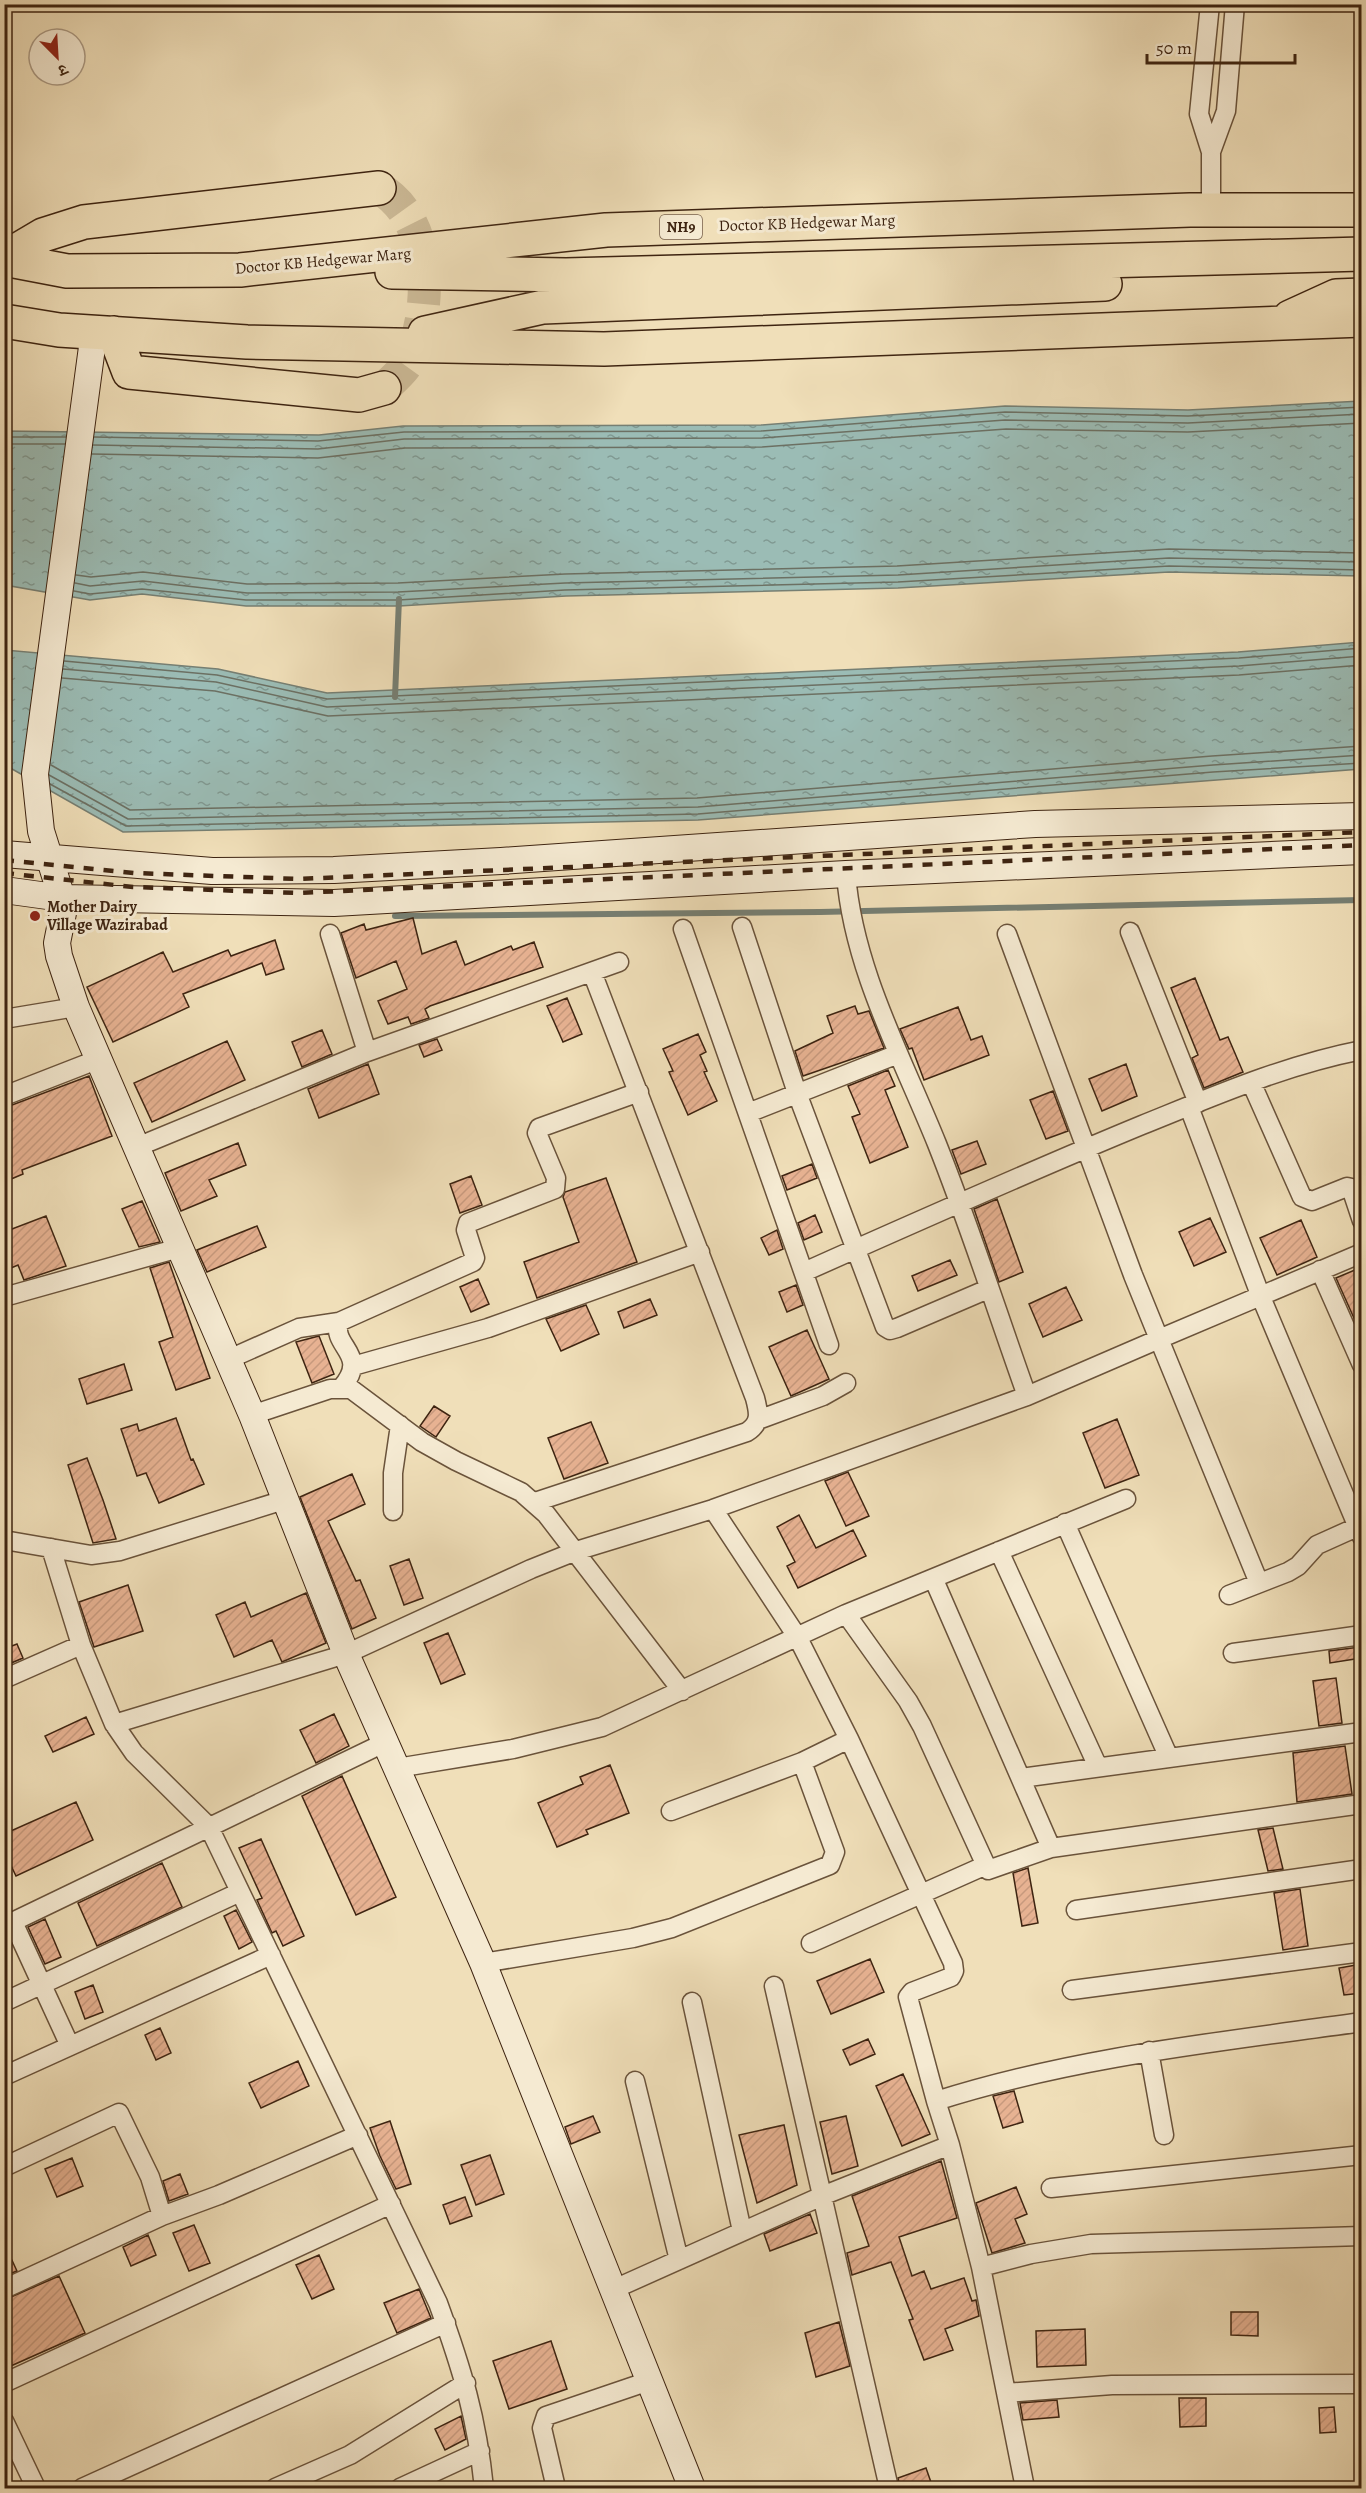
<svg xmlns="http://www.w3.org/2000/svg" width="1366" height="2493" font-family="Alegreya,'Noto Serif Devanagari',serif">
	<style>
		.water { fill: url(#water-ripples); stroke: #767f73; stroke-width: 1.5 }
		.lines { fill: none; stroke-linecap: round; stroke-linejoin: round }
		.shore { stroke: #6c7063; stroke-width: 1.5 }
		.stream { stroke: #767f73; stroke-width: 6 }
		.building { fill: url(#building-hatch); stroke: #3e2411; stroke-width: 1.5 }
		.highway-tunnel { stroke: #ccba97; stroke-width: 33; stroke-dasharray: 33 16; stroke-linecap: butt }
		.street-casing { stroke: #6a533b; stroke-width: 21 }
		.secondary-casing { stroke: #3e2411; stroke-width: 28 }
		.highway-casing { stroke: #3e2411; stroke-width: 36 }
		.street { stroke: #f5ead2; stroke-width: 18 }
		.secondary { stroke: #f5ead2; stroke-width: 26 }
		.highway { stroke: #f0dfb9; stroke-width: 33 }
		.rail { stroke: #3e2411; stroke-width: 4.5; stroke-dasharray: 10 10; stroke-linecap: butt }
		.poi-dot { fill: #8f2418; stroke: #f5ead2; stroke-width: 2 }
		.labels { text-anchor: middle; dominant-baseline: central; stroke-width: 6; stroke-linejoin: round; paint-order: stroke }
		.shield { fill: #f5ead2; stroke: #755f4b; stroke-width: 1.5 }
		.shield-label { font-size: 15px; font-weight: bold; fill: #3e2411 }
		.street-label { font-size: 16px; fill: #3e2411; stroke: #f5ead2 }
		.poi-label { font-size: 16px; font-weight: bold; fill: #3e2411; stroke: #f5ead2; text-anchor: start }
	</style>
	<defs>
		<pattern id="water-ripples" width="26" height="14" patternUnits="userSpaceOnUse" patternTransform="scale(1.5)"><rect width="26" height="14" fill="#9bbcb5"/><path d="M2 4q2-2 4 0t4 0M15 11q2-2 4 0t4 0" fill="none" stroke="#809992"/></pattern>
		<pattern id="building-hatch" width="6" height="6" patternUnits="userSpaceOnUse" patternTransform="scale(1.5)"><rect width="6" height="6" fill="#e7b292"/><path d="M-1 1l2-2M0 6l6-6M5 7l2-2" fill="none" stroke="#c7997d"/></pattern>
	</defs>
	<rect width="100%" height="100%" fill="#f0dfb9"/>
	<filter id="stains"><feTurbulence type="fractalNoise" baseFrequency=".00333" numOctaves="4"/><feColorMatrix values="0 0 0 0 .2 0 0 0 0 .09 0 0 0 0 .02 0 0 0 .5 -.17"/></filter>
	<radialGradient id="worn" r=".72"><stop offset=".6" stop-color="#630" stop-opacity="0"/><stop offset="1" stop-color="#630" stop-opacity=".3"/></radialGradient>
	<path class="water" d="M1361,401V576L1169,572L898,588L566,596L399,606H246L142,594L90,600L5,585L4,431L319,435L403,426L761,425L1005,406L1188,410Z
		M1361,642V769L698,820L123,832L5,765V650L218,669L327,693L1238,652Z"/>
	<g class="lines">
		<path class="shore" d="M4,437H66
			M94,437L318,441L404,432L761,431L1005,412L1188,416L1362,407
			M4,444H65
			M93,445L318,449L404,439L762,438L1005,420L1188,423L1362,414
			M92,454L318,458L405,448L762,447L1006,429L1188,432L1362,423
			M76,575L91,577L143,572L247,584L398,583L565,574L897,566L1169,549L1362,553
			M75,583L90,586L143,581L247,593L398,592L565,583L898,575L1169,558L1362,562
			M74,591L90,594L142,589L246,600H398L565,590L898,582L1169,566L1362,570
			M64,661L217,675L327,699L1239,658L1362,648
			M63,669L216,682L327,707L1239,666L1362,656
			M62,678L215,691L328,716L1239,675L1362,665
			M51,765L130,810L697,798L1212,756L1362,746
			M49,775L128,819L698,807L1213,765L1362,755
			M50,784L126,826L698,814L1213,772L1362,763"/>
		<path class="stream" d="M395,697L399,599
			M395,916L820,912L1362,900"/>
	</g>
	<path class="building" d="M413,918L422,954L456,941L465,965L511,946L513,950L534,942L543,967L430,1006L425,1009L429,1018L411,1024L408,1017L388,1024L378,1001L407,989L396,961L356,978L341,933L364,924L366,930Z
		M275,940L284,969L266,975L262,963L183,994L189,1007L113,1042L87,987L163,952L173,972L228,950L231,956Z
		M1195,978L1220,1040L1228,1037L1243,1072L1204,1088L1192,1058L1198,1055L1171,988Z
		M567,998L582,1034L563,1042L547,1006Z
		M855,1006L858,1014L869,1011L884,1048L803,1076L795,1051L833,1033L827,1016Z
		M958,1007L971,1040L982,1036L989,1055L924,1080L912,1048L909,1049L900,1029Z
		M322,1030L332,1054L302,1067L292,1042Z
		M698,1034L706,1052L700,1055L707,1071L704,1072L717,1101L688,1115L669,1072L673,1071L663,1049Z
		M437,1039L442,1050L424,1057L419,1045Z
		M227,1041L245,1080L152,1122L134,1083Z
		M368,1064L379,1094L319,1118L308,1089Z
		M1126,1064L1137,1096L1102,1111L1089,1079Z
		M888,1070L895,1086L885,1090L908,1147L870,1163L852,1117L860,1114L848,1086Z
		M89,1076L112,1136L22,1170L23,1174L4,1182V1108Z
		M1053,1091L1068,1131L1046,1139L1030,1100Z
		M977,1141L986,1164L961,1174L952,1150Z
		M238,1143L246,1165L209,1180L217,1196L181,1211L165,1173Z
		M812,1164L817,1178L787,1190L782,1176Z
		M471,1176L482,1205L460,1213L450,1184Z
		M606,1178L637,1262L537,1298L524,1262L579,1242L563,1197L565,1192Z
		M997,1199L1023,1272L999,1282L974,1209Z
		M142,1201L160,1242L139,1247L122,1209Z
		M815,1215L822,1232L804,1240L798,1223Z
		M46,1216L66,1266L24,1280L18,1265L4,1271V1232Z
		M1210,1218L1226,1252L1194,1266L1179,1232Z
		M1301,1220L1317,1257L1277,1275L1260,1238Z
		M257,1226L266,1247L207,1272L197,1250Z
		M777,1230L783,1249L769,1255L761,1238Z
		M950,1260L957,1275L918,1291L912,1276Z
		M169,1262L210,1378L176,1390L159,1342L173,1337L150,1268Z
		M1362,1267V1336L1336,1278Z
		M478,1279L489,1304L471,1312L460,1287Z
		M796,1285L803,1305L787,1312L779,1292Z
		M1066,1287L1082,1320L1043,1337L1029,1304Z
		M650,1299L657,1315L624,1328L618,1312Z
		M586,1305L599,1334L561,1351L546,1319Z
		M807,1330L829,1379L791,1396L769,1347Z
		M319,1336L334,1374L312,1383L296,1342Z
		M124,1364L132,1390L87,1404L79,1379Z
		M434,1406L450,1416L436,1437L420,1426Z
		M176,1418L191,1460L193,1459L204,1484L159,1503L146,1473L137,1476L121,1429L137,1424L139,1431Z
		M1117,1419L1139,1475L1105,1488L1083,1433Z
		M591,1422L608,1463L564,1479L548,1438Z
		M87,1458L103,1500L116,1539L93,1543L68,1465Z
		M848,1472L869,1516L846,1526L825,1481Z
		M352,1474L365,1504L328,1521L356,1581L360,1580L376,1618L352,1629L300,1497Z
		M799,1515L816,1548L853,1530L866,1556L798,1588L787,1566L795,1562L777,1527Z
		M409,1559L423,1598L404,1605L390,1566Z
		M128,1585L143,1631L94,1647L79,1602Z
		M306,1593L326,1643L282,1662L272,1640L234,1657L216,1615L245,1602L251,1617Z
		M448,1633L465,1674L441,1684L424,1643Z
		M17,1644L23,1658L4,1666V1649Z
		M1360,1647L1361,1658L1330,1663L1329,1651Z
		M1336,1678L1342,1723L1319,1726L1313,1681Z
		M334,1714L349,1746L316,1763L300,1730Z
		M86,1717L94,1734L53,1752L45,1736Z
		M1345,1746L1352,1794L1297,1802L1293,1753Z
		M610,1765L629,1813L586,1830L588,1834L557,1847L538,1803L583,1784L580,1777Z
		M342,1776L396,1897L356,1915L302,1796Z
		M76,1802L93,1840L16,1876L4,1851V1834Z
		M1273,1828L1283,1869L1268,1871L1258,1830Z
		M261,1839L304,1936L283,1946L276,1931L272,1933L257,1900L262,1898L239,1848Z
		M162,1863L182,1907L97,1946L78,1903Z
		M1028,1868L1038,1923L1022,1926L1013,1873Z
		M1300,1889L1308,1946L1283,1950L1274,1893Z
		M236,1910L252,1942L239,1949L224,1916Z
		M45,1919L61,1957L45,1964L28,1927Z
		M870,1959L884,1992L831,2014L817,1981Z
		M1362,1964V1993L1344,1995L1339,1968Z
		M93,1985L103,2012L85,2019L75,1992Z
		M160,2028L171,2053L156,2060L145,2035Z
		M868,2039L875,2054L850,2065L843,2050Z
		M298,2061L309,2086L261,2108L249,2083Z
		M903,2074L930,2134L902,2146L876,2086Z
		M1014,2091L1023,2122L1003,2128L993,2096Z
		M593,2116L600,2132L571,2144L565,2127Z
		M846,2116L858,2166L832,2174L820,2122Z
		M390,2121L411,2184L396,2189L380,2156L370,2128Z
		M784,2125L797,2185L757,2203L739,2135Z
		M490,2155L504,2194L476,2205L461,2165Z
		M72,2158L83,2186L57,2197L45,2169Z
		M941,2161L957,2218L899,2237L912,2276L924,2271L931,2289L964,2278L972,2301L976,2300L979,2316L945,2329L953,2350L924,2360L909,2320L913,2319L891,2262L852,2275L847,2253L869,2246L852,2196Z
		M180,2174L188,2194L169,2201L163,2181Z
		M1016,2187L1027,2214L1015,2219L1025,2243L992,2253L976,2203Z
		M465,2197L472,2216L450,2224L443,2205Z
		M810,2214L817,2233L770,2251L764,2234Z
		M194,2225L210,2263L189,2271L173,2233Z
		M148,2235L156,2255L131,2266L123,2247Z
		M4,2243L17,2271L4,2276Z
		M319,2255L334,2289L312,2299L296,2265Z
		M59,2276L85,2333L4,2369V2300Z
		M419,2289L431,2318L397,2333L384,2303Z
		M1231,2312H1258V2336L1231,2335Z
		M839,2322L850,2366L816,2377L805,2333Z
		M1085,2329L1086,2365L1037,2367L1036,2331Z
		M551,2341L567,2389L509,2409L493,2361Z
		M1179,2398H1206V2426L1180,2427Z
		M1057,2400L1059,2417L1023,2420L1020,2403Z
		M1334,2407L1336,2432L1320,2433L1319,2408Z
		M461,2416L466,2439L445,2450L435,2429Z
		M926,2468L933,2488H900L898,2478Z"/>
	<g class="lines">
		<path class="highway-tunnel" d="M379,188C433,220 432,305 411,357C405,370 394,379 384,388"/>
		<g class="street-casing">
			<path id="street" d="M1210,4L1199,114L1211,152V209
				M1211,152L1226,111L1235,4
				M846,874C853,968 902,1057 937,1144C970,1227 997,1312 1027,1396
				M742,927L797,1093L885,1327L890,1330L897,1328L988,1289
				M683,929L829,1345
				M1130,932L1198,1103
				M330,934L367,1052
				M4,1019L76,1007
				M1251,1082L1302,1197L1312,1201L1347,1187L1356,1189
				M4,1096L99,1059
				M1189,1107L1261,1297L1362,1537
				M748,1113L898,1054
				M137,1147L367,1052L619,962
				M1362,1186L1353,1194L1362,1221
				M1320,1270L1362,1365
				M804,1272C916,1222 1028,1172 1142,1125C1214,1096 1285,1065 1362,1050
				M4,1297L179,1248
				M227,1360L299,1328L339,1322
				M353,1366L488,1328L700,1252
				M342,1387C370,1354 331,1347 339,1322L473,1262L475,1258L466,1230L468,1223L555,1189L556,1178L537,1133L539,1128L639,1092
				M252,1415L330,1389H351L422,1442L456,1461L521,1492L546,1514L682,1691
				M758,1420L823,1396L846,1383
				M535,1502L747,1432C761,1423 759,1413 755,1398L592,972
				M713,1509L798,1638L849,1739L953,1963L954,1971L951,1977L912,1992L908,1997L936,2101
				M393,1511V1473L400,1425
				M1065,1523L1169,1758
				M4,1540L91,1555L120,1551L284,1500
				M51,1548L81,1645L114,1724L134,1753L209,1827L438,2303C462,2369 477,2418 484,2488
				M999,1551L1098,1767
				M934,1580L1051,1848
				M1259,1583L1159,1339L1362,1253
				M1229,1595L1288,1572L1298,1566L1317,1545L1357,1527
				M846,1614L908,1701L922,1726L988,1870L1051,1848L1362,1804
				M1233,1653L1362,1635
				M4,1679L81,1645
				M114,1724L346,1654L531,1569L576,1551L713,1509L1027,1396L1159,1339L1133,1275L1007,934
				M397,1768L513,1749L602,1727L846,1614L1126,1499
				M1021,1778L1362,1732
				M671,1811L802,1762L849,1739
				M1076,1910L1362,1869
				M13,1922L70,2046
				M4,1926L386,1742
				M811,1943L984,1866
				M483,1963L633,1938L672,1928L830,1865L835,1852L802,1762
				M774,1986L889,2488
				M1072,1990L1362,1952
				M4,2002L240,1892
				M692,2002L742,2231
				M1149,2051L1164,2135
				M4,2076L271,1955
				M635,2081L679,2260
				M950,2145L936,2101C1074,2057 1219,2042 1362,2022
				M4,2167L119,2113L150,2177L162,2216
				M1051,2188L1362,2155
				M981,2267L1025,2488
				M4,2289L162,2216L219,2195L358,2135
				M612,2290L822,2196L950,2145L981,2267L1031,2254L1091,2244L1362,2236
				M4,2383L391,2204
				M1006,2393L1112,2385L1362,2384
				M4,2421L36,2488
				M82,2488L446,2323
				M275,2488L350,2455L466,2383
				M400,2488L480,2451
				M556,2488L542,2428L546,2416L649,2381"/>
		</g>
		<g class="secondary-casing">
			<path id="secondary" d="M94,332L35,774L41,831L62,898L63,913L57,943L59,956L76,1007L252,1415L346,1654L483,1963L692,2488
				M4,854L212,871L334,870L501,861L1035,824L1362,816
				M4,890L62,898L334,903L846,874L1362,851"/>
		</g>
		<g class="highway-casing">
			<path id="highway" d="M4,258L43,235L84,222L379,188
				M4,259L67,271L240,270L606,230L1190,210H1362
				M392,272L566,275L1362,254
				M1290,317L1336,296L1362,295
				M4,321L59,330L247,342L604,349L1362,320
				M114,333L129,372L359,395L384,388
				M425,333L543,307L1105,284"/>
		</g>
		<use href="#street" class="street"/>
		<use href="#secondary" class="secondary"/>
		<use href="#highway" class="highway"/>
		<path class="rail" d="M4,860L134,873L299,879L1362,832
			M4,873L133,887L298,893L1362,845"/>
	</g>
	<circle class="poi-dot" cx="35" cy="916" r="6"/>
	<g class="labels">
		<rect class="shield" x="660" y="215" width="42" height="24" rx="4.5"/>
		<g class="shield-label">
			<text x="681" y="227">NH9</text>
		</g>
		<g class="street-label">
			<text transform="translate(807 223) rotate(-2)">Doctor KB Hedgewar Marg</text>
			<text transform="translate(323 261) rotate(-5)">Doctor KB Hedgewar Marg</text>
		</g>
		<g class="poi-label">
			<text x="47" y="907">Mother Dairy<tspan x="47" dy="18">Village Wazirabad</tspan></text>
		</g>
	</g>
	<rect width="1366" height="2493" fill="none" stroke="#f0dfb9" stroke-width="24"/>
	<rect x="6" y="6" width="1354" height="2481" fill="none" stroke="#3e2411" stroke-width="3"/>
	<rect x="12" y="12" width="1342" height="2469" fill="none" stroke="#3e2411" stroke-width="1.5"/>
	<g transform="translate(57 57) rotate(156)"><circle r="28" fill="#f5ead2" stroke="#ac9b85" stroke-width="1.5"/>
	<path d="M0-4.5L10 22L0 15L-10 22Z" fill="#8f2418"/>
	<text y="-9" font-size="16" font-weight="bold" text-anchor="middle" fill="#3e2411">उ</text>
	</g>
	<path d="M1147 54v9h148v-9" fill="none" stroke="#3e2411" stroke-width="3"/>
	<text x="1156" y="54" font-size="18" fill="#3e2411" stroke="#f5ead2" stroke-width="4.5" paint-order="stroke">50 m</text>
	<rect width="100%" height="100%" filter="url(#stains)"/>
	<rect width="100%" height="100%" fill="url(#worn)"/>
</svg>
